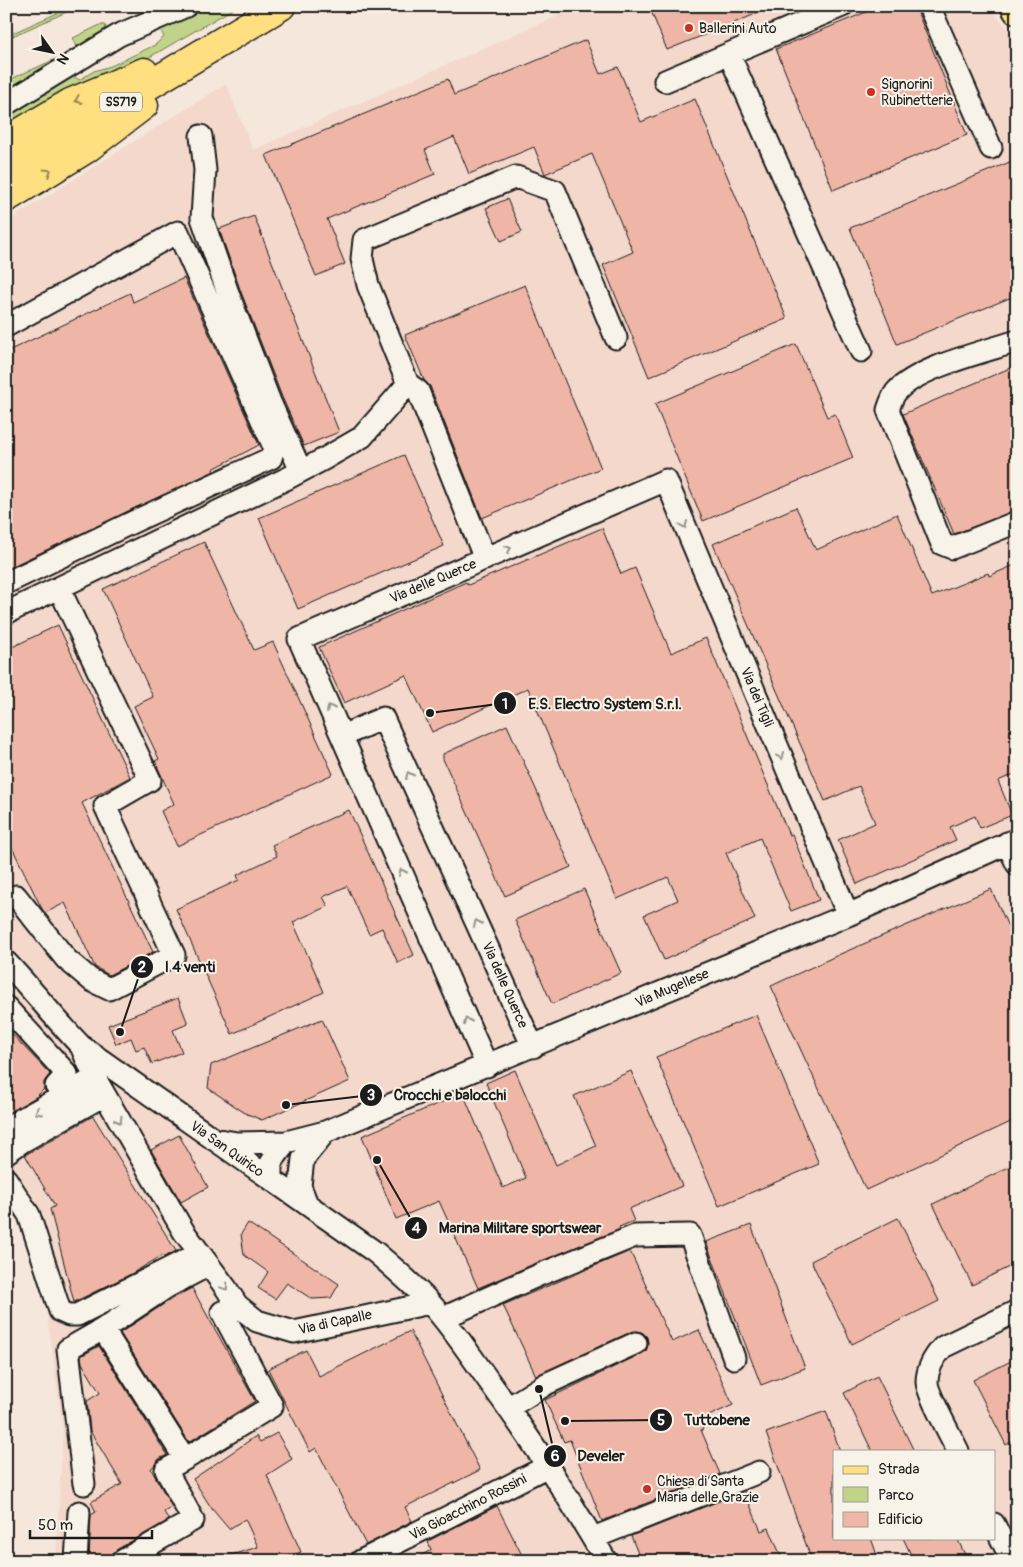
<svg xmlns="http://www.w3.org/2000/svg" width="1023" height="1567" font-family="Pangolin,sans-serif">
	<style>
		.built { fill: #f3d8cb; fill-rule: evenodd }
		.green { fill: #c1d388; stroke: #6e7852 }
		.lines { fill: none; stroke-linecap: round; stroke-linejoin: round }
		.stream { stroke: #5e8898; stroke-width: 5 }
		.building { fill: #efb6a7; stroke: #1c1c1c }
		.minor-casing { stroke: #1c1c1c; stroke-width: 25 }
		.major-casing { stroke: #1c1c1c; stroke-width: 30 }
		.highway-casing { stroke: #1c1c1c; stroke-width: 31 }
		.minor { stroke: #f7f3e8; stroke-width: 21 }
		.major { stroke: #ffdf80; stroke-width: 26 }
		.highway { stroke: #ffdf80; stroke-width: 28 }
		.oneway { stroke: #998753 }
		.oneway2 { stroke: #94928c }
		.poi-dot { fill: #c8321e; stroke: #f7f3e8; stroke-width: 2 }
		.labels { text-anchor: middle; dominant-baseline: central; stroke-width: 4; stroke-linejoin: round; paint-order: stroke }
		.shield { fill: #f7f3e8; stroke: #5e5c59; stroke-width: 1 }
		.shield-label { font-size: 12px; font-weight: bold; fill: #1c1c1c }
		.poi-label { font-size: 14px; fill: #1c1c1c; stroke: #f7f3e8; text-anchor: start }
		.street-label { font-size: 14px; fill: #1c1c1c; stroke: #f7f3e8 }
		.leader { fill: none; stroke: #1c1c1c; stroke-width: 2 }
		.callout-dot { fill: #1c1c1c; stroke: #f7f3e8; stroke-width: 2 }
		.mark-label { font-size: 15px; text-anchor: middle; font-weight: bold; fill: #fff }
		.callout-label { font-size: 15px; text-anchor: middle; font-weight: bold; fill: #1c1c1c; stroke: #f7f3e8; stroke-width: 4; stroke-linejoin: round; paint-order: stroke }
	</style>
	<rect width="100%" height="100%" fill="#f5e7db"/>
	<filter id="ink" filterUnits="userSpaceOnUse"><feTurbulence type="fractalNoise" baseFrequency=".02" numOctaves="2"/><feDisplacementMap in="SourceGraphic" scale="10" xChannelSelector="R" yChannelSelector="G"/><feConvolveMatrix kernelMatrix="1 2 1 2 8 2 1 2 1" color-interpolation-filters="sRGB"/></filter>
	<g filter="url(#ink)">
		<path class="built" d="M580,6H988L1017,39V1561H56L63,1430L40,1263L6,1201V222L226,84L253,150ZM834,1451H994V1538H834Z"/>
		<path class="green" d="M73,6H80L6,39V36Z
			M210,6H238L129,69L6,132V118L73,77H75L79,80L94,71L111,66L155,45L164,37L160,29L161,28Z
			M100,25H105L107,32L6,95V80L10,78L6,69L11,79L78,49L73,38Z"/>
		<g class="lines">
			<path class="stream" d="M6,1350L8,1364L6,1379"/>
		</g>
		<path class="building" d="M649,6H773V7L667,50Z
			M881,6H915L967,135L833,190L776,49Z
			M586,40L600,74L618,67L641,122L695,99L787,319L649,377L603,265L633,252L592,154L545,174L534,147L469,174L454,137L425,150L435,174L327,219L345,264L316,276L266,155L448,79L454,95Z
			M1017,159V295L897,344L850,228Z
			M507,199L522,232L501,241L486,208Z
			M254,216L339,432L304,446L282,397L241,292L219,229Z
			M184,278L259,445L213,469L214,471L6,569V352L130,293L133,302Z
			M525,285L601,468L482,518L430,386L424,380L405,335Z
			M796,344L827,417L835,414L853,458L703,521L655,404Z
			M1017,365V510L954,534L903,414Z
			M404,455L444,546L298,609L259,518Z
			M796,507L816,550L897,514L932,596L988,573L989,576L1017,564V773L998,781L1012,815L980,828L975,816L950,827L956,840L857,884L838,840L875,823L859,786L825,801L713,544Z
			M602,528L621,574L635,568L671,653L706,638L789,835L792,834L819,900L791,911L760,838L726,853L755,919L664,960L644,915L678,900L668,877L617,899L528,688L432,732L406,675L344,703L319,647L466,582L468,585Z
			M204,542L254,650L273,642L333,774L177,846L161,811L174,804L155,761L159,759L134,706L153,697L103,589Z
			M58,625L130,777L82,803L153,952L109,975L95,967L65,903L45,913L41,907L6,835V650Z
			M507,725L571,867L505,896L443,759V754Z
			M349,810L414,955L398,963L382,928L369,934L347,886L323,897L328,906L293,922L324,992L232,1034L176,909L239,880L237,875L277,856L272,845Z
			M584,889L621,973L552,1004L515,920Z
			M991,889L1017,946V1119L866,1190L771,986L838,955Z
			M178,998L188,1024L173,1030L182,1052L152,1064L144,1047L136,1050L131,1038L116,1044L108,1025Z
			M756,1015L819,1164L719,1206L656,1057Z
			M322,1019L350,1081L262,1120L245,1113L208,1088L211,1065Z
			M6,1028L50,1074L44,1082V1089L36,1097L6,1114Z
			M515,1070L556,1165L596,1146L574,1096L631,1071L682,1186L629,1209L634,1221L619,1227L620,1229L534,1264L478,1288L439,1201L396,1219L362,1136L463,1093L503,1188L526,1178L486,1083Z
			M93,1116L176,1251L164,1257L163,1255L131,1274L74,1302L50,1209L55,1206L25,1155Z
			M179,1135L208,1187L181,1202L151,1150Z
			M1017,1163V1263L972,1285L933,1204Z
			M898,1218L939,1301L852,1344L811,1261Z
			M248,1223L339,1284L331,1298L312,1299L287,1283L275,1299L258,1288L268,1272L244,1255L241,1234Z
			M751,1225L805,1368L761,1385L706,1242Z
			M630,1251L672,1342L699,1330L733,1405L700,1420L703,1429L701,1430L720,1474L602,1521L570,1440L564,1442L545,1400L641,1354L646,1351L648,1345L647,1337L643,1333L638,1331L631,1332L536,1376L503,1305Z
			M192,1288L255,1401L189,1442L120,1333L173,1298Z
			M410,1331L480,1470L405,1507L412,1521L366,1545L316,1448L310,1452L268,1369L306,1350L319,1376Z
			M99,1346L167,1455L159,1459L151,1469L172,1507L164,1512L169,1520L116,1550L111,1556L103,1561H89L91,1515L96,1512L91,1502L122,1484L90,1431L87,1401L100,1393L82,1363L81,1356Z
			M1017,1358V1439L1006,1445L973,1380Z
			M877,1376L914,1451H872L844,1393Z
			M826,1411L840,1451H834V1538H871L879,1561H812L766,1433Z
			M277,1433L292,1459L267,1475L301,1552L276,1561H224V1557L258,1547L245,1519L229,1529L212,1509L193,1479L256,1436L260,1442Z
			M744,1491L761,1531L769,1528L783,1561H641L631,1536Z
			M497,1506L525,1561H411L431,1550L428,1541Z
			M903,1538H957L968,1561H914Z"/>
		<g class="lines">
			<g class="minor-casing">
				<path id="minor" d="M929,6L991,148
					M729,54L861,351
					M665,81L842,6
					M6,104L119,35L186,6
					M201,136L205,170L202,218L229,296L270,402L301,471
					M6,326L178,232L274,447L271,458L135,521L6,583
					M1017,341C984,352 918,367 896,392C892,397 890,404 888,410L942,544L952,548L1017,522
					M408,384L418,391L485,559
					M6,613L288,478L324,459L362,437L408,384L368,285L362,259L364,240L516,177L555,191L616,338
					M342,736L383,718L533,1047
					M1007,843L1017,864
					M16,896L66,959L91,980L109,989L174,955L105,806L150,780L59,588
					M6,962C32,989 55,1019 81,1046L375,1252C395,1269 414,1285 431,1304C451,1326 468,1352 486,1377C529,1436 569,1497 606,1561
					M6,1007L67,1074L56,1086L65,1096
					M81,1046L95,1078L184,1232L226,1288L237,1305L257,1321L294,1332L430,1303
					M487,1066L299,639L666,480L848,915
					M6,1128L95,1078
					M213,1139L237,1143L286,1142L325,1132L848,915L1017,839
					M6,1153L23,1141L104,1095
					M6,1179L29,1215L60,1311L69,1315H77L200,1253
					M271,1179V1163L286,1142
					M307,1204L300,1186L303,1159L325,1132
					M443,1318L539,1275L635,1236L690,1235L734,1358
					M508,1408L546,1384L636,1343
					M958,1451C952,1438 927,1393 927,1382C927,1368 934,1357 943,1347L1017,1311
					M185,1459L272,1406L222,1312
					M84,1484L68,1349L103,1329
					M994,1524L1012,1561
					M593,1538L759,1472
					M76,1561L79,1512
					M122,1561L193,1520L166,1470L185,1459L103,1329L167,1287L209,1265
					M361,1561L548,1466"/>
			</g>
			<g class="major-casing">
				<path id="major" d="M1014,6L1017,11"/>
			</g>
			<g class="highway-casing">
				<path id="highway" d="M6,141L70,103L144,72
					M6,171L281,6
					M6,198L86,149L144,105"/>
			</g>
			<use href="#minor" class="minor"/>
			<use href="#major" class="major"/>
			<use href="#highway" class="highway"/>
		</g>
		<defs><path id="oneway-chevron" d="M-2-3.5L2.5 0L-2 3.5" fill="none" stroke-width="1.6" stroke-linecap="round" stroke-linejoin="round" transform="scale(1.25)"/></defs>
		<g class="oneway">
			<use href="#oneway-chevron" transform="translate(78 100) rotate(157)"/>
			<use href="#oneway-chevron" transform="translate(48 172) rotate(-32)"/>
		</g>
		<g class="oneway2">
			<use href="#oneway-chevron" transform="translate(684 525) rotate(67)"/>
			<use href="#oneway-chevron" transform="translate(508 549) rotate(-23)"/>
			<use href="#oneway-chevron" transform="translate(330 708) rotate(-114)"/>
			<use href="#oneway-chevron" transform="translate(781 756) rotate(67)"/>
			<use href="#oneway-chevron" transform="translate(409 775) rotate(-114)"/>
			<use href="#oneway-chevron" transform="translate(402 872) rotate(-114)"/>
			<use href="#oneway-chevron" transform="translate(477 923) rotate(-114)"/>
			<use href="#oneway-chevron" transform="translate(467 1021) rotate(-114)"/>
			<use href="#oneway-chevron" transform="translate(38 1112) rotate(150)"/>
			<use href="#oneway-chevron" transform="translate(119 1120) rotate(60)"/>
			<use href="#oneway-chevron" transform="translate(225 1287) rotate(56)"/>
		</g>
	</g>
	<g class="poi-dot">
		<circle cx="689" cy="28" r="5"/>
		<circle cx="871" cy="92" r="5"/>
		<circle cx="647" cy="1489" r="5"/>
	</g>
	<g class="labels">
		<rect class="shield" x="100" y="92.5" width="42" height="19" rx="4"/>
		<g class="shield-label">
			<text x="121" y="102">SS719</text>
		</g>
		<g class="poi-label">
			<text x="699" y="28">Ballerini Auto</text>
			<text x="881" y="84">Signorini<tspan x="881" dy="16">Rubinetterie</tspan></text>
			<text x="657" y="1481">Chiesa di Santa<tspan x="657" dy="16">Maria delle Grazie</tspan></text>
		</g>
		<g class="street-label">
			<text transform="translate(433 581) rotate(-23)">Via delle Querce</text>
			<text transform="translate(757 697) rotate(67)">Via dei Tigli</text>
			<text transform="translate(505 985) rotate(66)">Via delle Querce</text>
			<text transform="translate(672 988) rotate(-23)">Via Mugellese</text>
			<text transform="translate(227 1149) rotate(35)">Via San Quirico</text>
			<text transform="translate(335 1322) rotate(-12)">Via di Capalle</text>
			<text transform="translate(468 1507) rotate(-27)">Via Gioacchino Rossini</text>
		</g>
	</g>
	<path class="leader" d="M430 713L505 703M120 1032L142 967M286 1105L371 1095M377 1160L416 1228M565 1421L661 1420M539 1389L555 1456"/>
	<g class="callout-dot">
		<circle cx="430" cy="713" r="5"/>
		<circle cx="120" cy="1032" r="5"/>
		<circle cx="286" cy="1105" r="5"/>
		<circle cx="377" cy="1160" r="5"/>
		<circle cx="565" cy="1421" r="5"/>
		<circle cx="539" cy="1389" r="5"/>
		<circle cx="505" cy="703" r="12"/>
		<circle cx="142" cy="967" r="12"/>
		<circle cx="371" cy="1095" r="12"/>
		<circle cx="416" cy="1228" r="12"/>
		<circle cx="661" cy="1420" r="12"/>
		<circle cx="555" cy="1456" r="12"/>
	</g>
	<g class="mark-label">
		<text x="505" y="709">1</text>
		<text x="142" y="972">2</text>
		<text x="371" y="1100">3</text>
		<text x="416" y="1233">4</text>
		<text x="661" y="1425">5</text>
		<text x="555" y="1461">6</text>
	</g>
	<g class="callout-label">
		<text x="605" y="709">E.S. Electro System S.r.l.</text>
		<text x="190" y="972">I 4 venti</text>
		<text x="450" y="1100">Crocchi e balocchi</text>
		<text x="520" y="1233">Marina Militare sportswear</text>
		<text x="717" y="1425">Tuttobene</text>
		<text x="601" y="1461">Develer</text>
	</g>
	<rect width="1023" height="1567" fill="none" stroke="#f7f3e8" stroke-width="25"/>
	<rect x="12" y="12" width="998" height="1542" fill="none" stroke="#1c1c1c" stroke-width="2" filter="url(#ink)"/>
	<rect x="833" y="1450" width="162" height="90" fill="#f7f3e8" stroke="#9f9d96"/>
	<rect x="843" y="1466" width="25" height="8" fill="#ffdf80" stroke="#9f9d96"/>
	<text x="878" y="1474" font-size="15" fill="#1c1c1c">Strada</text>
	<rect x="843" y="1487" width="25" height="15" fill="#c1d388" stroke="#9f9d96"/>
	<text x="878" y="1500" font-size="15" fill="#1c1c1c">Parco</text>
	<rect x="843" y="1512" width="25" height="15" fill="#efb6a7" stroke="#9f9d96"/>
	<text x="878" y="1524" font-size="15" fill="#1c1c1c">Edificio</text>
	<g transform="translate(52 52) rotate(123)" stroke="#f7f3e8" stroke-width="4" paint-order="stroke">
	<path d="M0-4L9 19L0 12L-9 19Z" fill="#1c1c1c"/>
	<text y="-8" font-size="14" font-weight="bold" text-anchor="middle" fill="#1c1c1c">N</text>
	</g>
	<path d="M30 1530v8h122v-8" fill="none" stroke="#1c1c1c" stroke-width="2.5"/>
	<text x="38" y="1530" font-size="15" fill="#1c1c1c" stroke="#f7f3e8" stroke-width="4" paint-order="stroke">50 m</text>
</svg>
